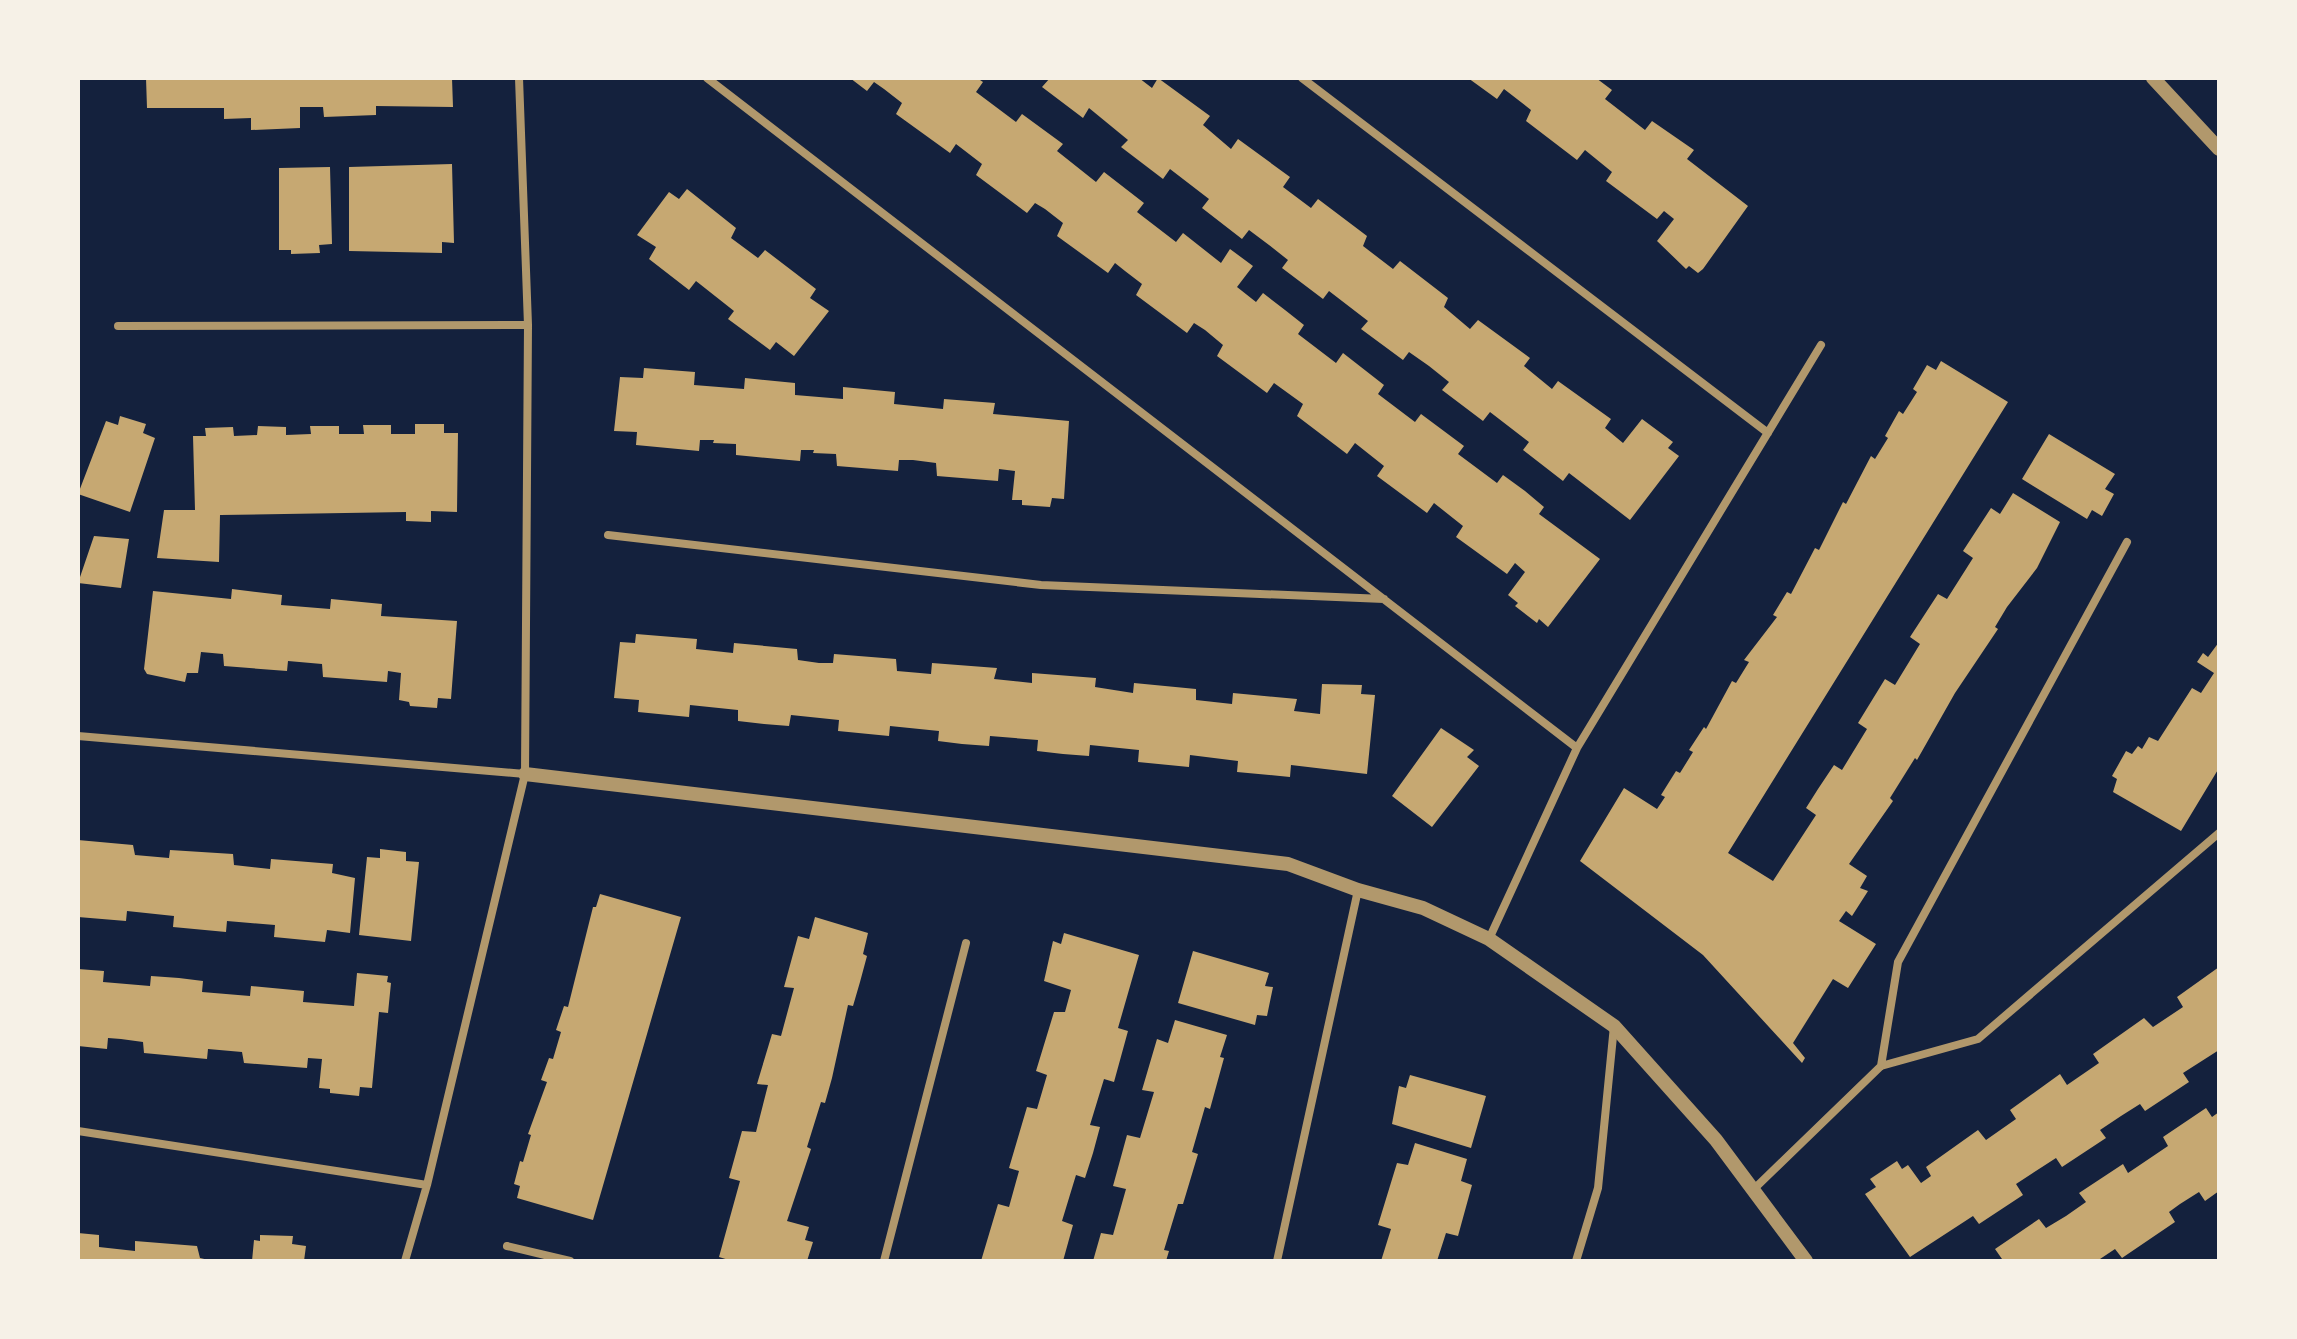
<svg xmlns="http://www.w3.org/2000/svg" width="2297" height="1339" font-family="Figtree,sans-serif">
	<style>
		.building { fill: #c6a872 }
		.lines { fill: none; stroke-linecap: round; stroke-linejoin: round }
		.minor { stroke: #b1986c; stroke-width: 8 }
		.tertiary { stroke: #b1986c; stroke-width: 14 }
	</style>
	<rect width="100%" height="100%" fill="#14213d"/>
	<path class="building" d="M146,78H452L453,107L376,106V115L324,117L323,107H300V128L251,130V118L224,119V108H147Z
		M850,78H977L983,82L976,92L1016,122L1022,114L1063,144L1057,151L1096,182L1104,172L1144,203L1137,212L1176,242L1183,233L1221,263L1230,249L1253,266L1237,287L1256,302L1263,293L1285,310L1304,325L1298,334L1336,363L1343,353L1384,385L1378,394L1415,422L1421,414L1464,446L1458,454L1497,483L1503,475L1525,491L1544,507L1539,514L1600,559L1548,627L1539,619L1537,623L1515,606L1518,603L1508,595L1525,572L1515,563L1507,574L1456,537L1463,526L1434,503L1427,513L1377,476L1384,466L1355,443L1347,454L1297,416L1303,404L1274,383L1267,393L1217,356L1223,345L1205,330L1194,323L1187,333L1136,295L1142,284L1125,271L1115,263L1108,273L1057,236L1063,223L1045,209L1035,203L1027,213L976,175L982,164L956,144L950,153L896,114L902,103L884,89L874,82L867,91Z
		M1050,78H1139L1152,88L1158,78L1210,116L1203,125L1231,149L1238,139L1290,177L1283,187L1311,208L1318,199L1367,236L1363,246L1393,269L1400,261L1448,298L1444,307L1470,329L1478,320L1530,358L1524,366L1552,389L1558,381L1611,419L1605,428L1623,443L1642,419L1673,442L1668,448L1679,456L1630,520L1569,473L1563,481L1523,450L1529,442L1490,412L1483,421L1442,390L1449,382L1429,366L1409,352L1403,360L1361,329L1368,321L1329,291L1323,299L1282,268L1288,260L1269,245L1249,230L1242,239L1202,208L1209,199L1170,169L1163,179L1121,147L1128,140L1089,108L1083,118L1042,87Z
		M1468,78H1596L1612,90L1605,99L1645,130L1652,121L1694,150L1687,159L1748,206L1703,269L1698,273L1689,266L1686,269L1657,241L1674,219L1664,211L1657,219L1606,181L1612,172L1585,150L1577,160L1526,121L1531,110L1504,89L1497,99Z
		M452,164L454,243L442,242V253L349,251V167Z
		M330,167L332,244L319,245L320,253L291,254V250H279V168Z
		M687,189L736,228L731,238L758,258L765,250L816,289L810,298L829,311L794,356L776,342L770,350L728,319L734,311L696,281L689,290L649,259L656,247L637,235L669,192L679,199Z
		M1941,361L2008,402L1728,853L1773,881L1816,815L1806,808L1818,789L1834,765L1842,770L1867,729L1858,723L1885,679L1895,685L1920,644L1910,637L1938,594L1947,599L1973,558L1963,551L1991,508L2000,514L2013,493L2060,522L2037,568L2007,607L1995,627L1998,629L1955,693L1917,760L1915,758L1890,798L1893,801L1849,864L1867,876L1860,888L1868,891L1852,916L1846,911L1839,921L1876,944L1848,988L1833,979L1793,1043L1805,1058L1802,1063L1703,955L1580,861L1624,788L1657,809L1665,797L1661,795L1676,771L1680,773L1693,752L1689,750L1704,727L1706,729L1732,681L1736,683L1749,662L1744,660L1777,617L1773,615L1787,592L1791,594L1815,548L1819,550L1843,502L1846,504L1871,456L1875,459L1888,438L1885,436L1899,411L1903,414L1917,392L1913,389L1927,365L1936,370Z
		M644,368L695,372L694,385L744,389L745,378L795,383V395L843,399V387L895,392L894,404L943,409L944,399L995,403L993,414L1069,421L1064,499L1052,498L1050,507L1022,505V500H1012L1015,471L999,469L998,481L937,476L936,463L913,460H899L898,471L837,466L836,454L813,453L814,450H801L800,461L736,455V444L713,443L714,440H700L699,451L636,445L637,432L614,431L620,377L643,378Z
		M120,416L146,424L143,433L155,438L130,512L78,494L106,421L118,425Z
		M415,424H444V433H458L457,512L431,511V522L406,521V512L220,515L219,562L157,558L164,510H195L193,436H206L205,428L233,427L234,436L257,435L258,426L286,427V435L311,434L310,426H339V434H364L363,425H391V434H415Z
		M2049,434L2115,474L2105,489L2114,494L2102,516L2092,510L2087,519L2022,479Z
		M94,536L129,539L121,588L78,583Z
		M232,589L282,595L281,605L330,609L331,599L382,604L381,616L457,621L451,699L438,698L437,708L410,706L409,702L399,700L401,673L388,671L387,682L323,677L322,664L288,661L287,671L224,666L223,654L201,652L198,673H187L185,682L147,674L144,669L153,591L231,599Z
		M636,634L697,639L696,649L733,653L734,643L797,649L798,660L819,663H833L834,654L896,659L897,671L920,673L931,674L932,663L997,668L994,679L1032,683V673L1096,678L1095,687L1133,693L1134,683L1196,689V700L1232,704L1233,693L1297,699L1294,711L1320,714L1322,684L1362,685L1361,694L1375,695L1367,774L1291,765L1290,777L1237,772L1238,761L1190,755L1189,767L1138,762L1139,750L1090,745L1089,756L1063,754L1037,751L1038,740L990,736L989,746L962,744L938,741L939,731L890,726L889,736L838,731L839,720L791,715L789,726L764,724L738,721V710L690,705L689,717L638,712L639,700L614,698L620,642L635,643Z
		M2219,642V768L2181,831L2113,792L2117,779L2112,776L2126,751L2132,754L2138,746L2142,749L2149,737L2158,741L2192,688L2201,693L2214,673L2197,662L2203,653L2208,657Z
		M1441,728L1474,750L1467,757L1479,766L1432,827L1392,796Z
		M78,840L133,845L135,855L169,858L170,850L233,854L234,865L270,869L271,859L333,864L332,873L355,878L350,933L327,930L325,942L274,937L275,925L227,921L226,932L173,927L174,916L127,911L126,921L78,917Z
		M380,849L406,852V861L419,862L411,941L359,935L367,857L380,858Z
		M600,894L681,917L593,1220L517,1198L520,1186L514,1184L520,1161L523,1162L531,1135L528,1134L547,1082L541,1080L549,1058L553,1059L561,1032L556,1030L564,1006L568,1007L593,907H596Z
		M815,917L868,933L863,954L867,956L860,982L853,1006L848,1005L832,1078L825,1103L821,1102L807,1147L811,1149L787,1221L809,1227L805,1240L813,1242L807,1261H732L719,1257L740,1181L729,1178L742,1131L756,1132L768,1085L757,1084L772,1034L781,1036L794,988L784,987L798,936L809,939Z
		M1064,933L1139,955L1118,1028L1128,1031L1114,1082L1104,1079L1090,1125L1100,1127L1093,1153L1085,1178L1076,1175L1062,1221L1073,1225L1063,1261H981L998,1204L1009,1207L1019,1171L1009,1168L1027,1107L1037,1109L1047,1075L1036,1071L1054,1012H1065L1071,990L1044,981L1053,941L1061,944Z
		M1193,951L1269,973L1265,986L1273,987L1267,1016L1257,1015L1255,1025L1178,1003Z
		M2219,967V1050L2183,1073L2189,1082L2145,1111L2140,1104L2121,1116L2100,1130L2106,1138L2062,1167L2056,1158L2016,1184L2023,1195L1979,1224L1973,1216L1910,1257L1865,1194L1876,1187L1870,1179L1897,1161L1902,1169L1908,1165L1921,1183L1931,1176L1926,1167L1978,1130L1986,1140L2016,1119L2010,1110L2060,1074L2067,1085L2099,1063L2093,1054L2144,1018L2153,1027L2183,1007L2177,997Z
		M78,969L104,971L103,982L150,986L151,976L179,978L203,981L202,992L250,996L251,986L304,991L303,1002L354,1006L357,973L388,976L387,982L391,983L388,1013L379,1012L372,1088L360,1087L359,1096L330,1093V1089L319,1088L322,1059L308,1058L307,1068L244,1063L242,1052L208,1049L207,1059L144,1053L143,1042L121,1039L108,1038L107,1049L78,1046Z
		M1175,1020L1227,1035L1220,1057L1224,1058L1210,1109L1205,1107L1192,1152L1198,1154L1183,1204H1178L1164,1250L1169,1251L1166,1261H1093L1101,1233L1113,1235L1126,1189L1113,1186L1127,1135L1140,1138L1154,1092L1142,1090L1157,1039L1168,1043Z
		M1410,1075L1486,1096L1471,1148L1392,1124L1399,1086L1406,1088Z
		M2206,1108L2212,1117L2219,1112V1191L2205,1201L2199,1192L2180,1204L2169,1212L2175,1222L2122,1258L2115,1249L2097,1261H1999L2002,1259L1995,1249L2039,1219L2046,1228L2066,1216L2086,1202L2079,1193L2123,1164L2128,1173L2168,1146L2163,1137Z
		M1415,1143L1467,1159L1461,1181L1472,1185L1458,1236L1446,1233L1437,1261H1381L1391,1229L1378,1225L1397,1163L1408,1165Z
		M78,1233L99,1235V1247L135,1251V1241L197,1246L200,1258L213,1261H78Z
		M260,1235L293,1236L292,1244L306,1246L304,1261H252L254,1240L260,1241Z"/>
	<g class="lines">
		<path class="minor" d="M707,78L1577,748
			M1302,78L1768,433
			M118,326L528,325
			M608,535L1041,585L1384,599
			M78,736L525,774
			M1489,939L1577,748L1821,345
			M1881,1066L1898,962L2127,542
			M78,1131L427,1185
			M1755,1188L1881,1066L1978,1039L2219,833
			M507,1246L570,1261
			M405,1261L427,1185L525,774L528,325L519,78
			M884,1261L966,943
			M1277,1261L1358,890
			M1576,1261L1598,1188L1614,1026"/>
		<path class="tertiary" d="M2153,78L2219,149
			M525,774L1288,864L1358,890L1423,908L1489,939L1614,1026L1716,1140L1806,1261"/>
	</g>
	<rect width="2297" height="1339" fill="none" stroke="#f6f1e7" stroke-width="160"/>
</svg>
